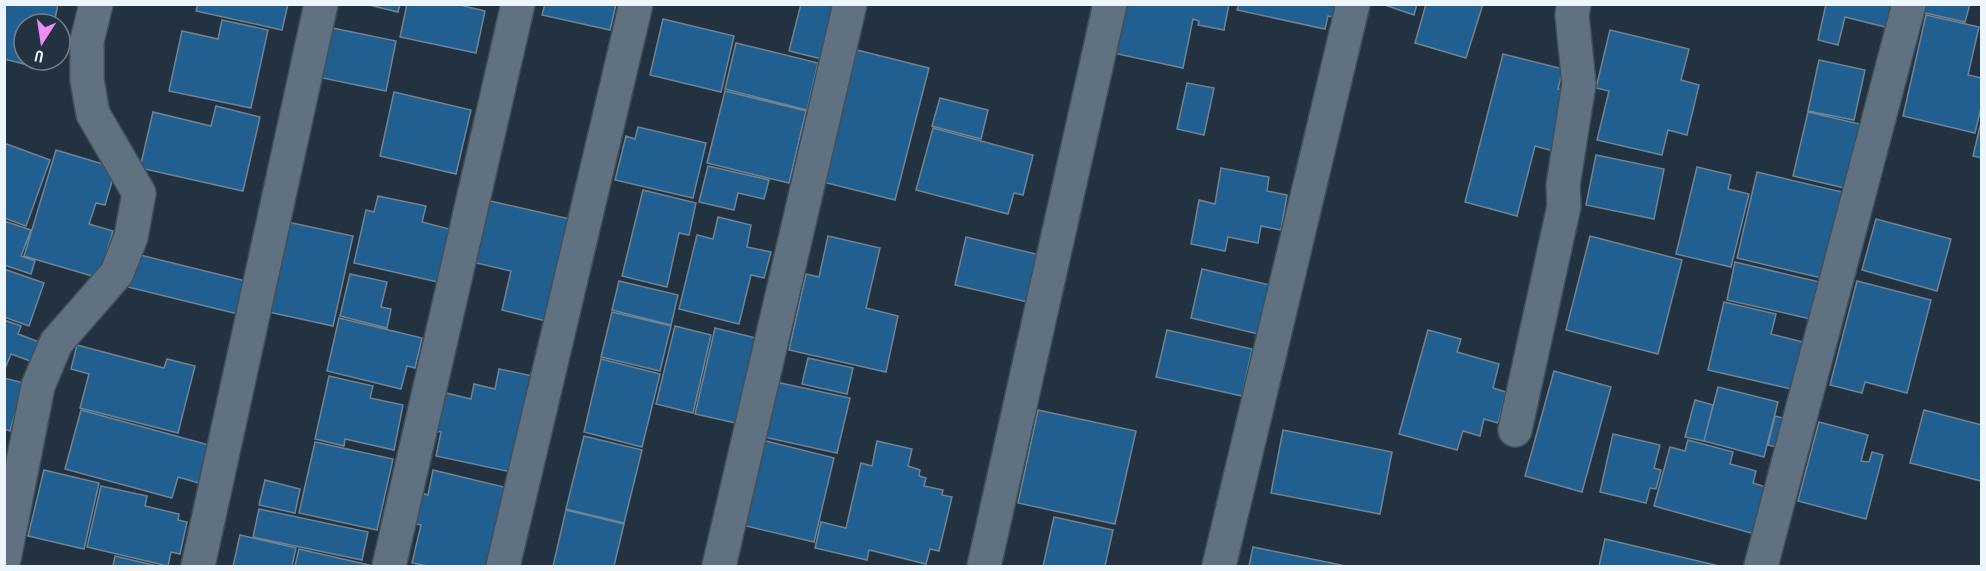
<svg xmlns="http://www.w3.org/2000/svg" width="1986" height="571" font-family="'PT Sans Narrow',sans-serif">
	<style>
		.building { fill: #205f8f; stroke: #708393; stroke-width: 1.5 }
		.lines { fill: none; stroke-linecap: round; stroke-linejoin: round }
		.minor-casing { stroke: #414f5a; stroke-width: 36 }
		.minor { stroke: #607282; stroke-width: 33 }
	</style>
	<rect width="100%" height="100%" fill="#233240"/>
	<path class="building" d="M4,4H58L54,24H24V60H34L32,66L4,59Z
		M198,4H288L282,30L196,11Z
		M365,4H400L398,12Z
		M407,4H456L485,11L476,53L400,37Z
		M545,4H616L610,30L542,15Z
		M801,4H836L822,59L789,51Z
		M1123,4H1229L1224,30L1198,25L1199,21L1193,19L1183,68L1113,53Z
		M1239,4H1342L1339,18L1328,16L1325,29L1237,10Z
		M1382,4H1417L1414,15Z
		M1426,4H1483L1466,58L1415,43Z
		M1826,4H1895L1889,28L1845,17L1838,45L1818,40Z
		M1923,4H1970L1965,22L1921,12Z
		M1926,15L1979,27L1968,75L1982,78V104L1975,133L1903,116Z
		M663,19L734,36L721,92L650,75Z
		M222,20L268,30L251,108L169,91L182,31L218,39Z
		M323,26L396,41L386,91L313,76Z
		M1610,30L1689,49L1681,80L1699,85L1687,135L1668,130L1662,155L1597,140L1609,91L1596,88Z
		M736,43L818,63L807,110L725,89Z
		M857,50L929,68L895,200L823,182Z
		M1503,54L1563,69L1558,89L1565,90L1557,152L1535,146L1517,216L1465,202Z
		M1819,60L1865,70L1854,120L1808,111Z
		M1187,83L1214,88L1204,135L1177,129Z
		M725,91L806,111L789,183L707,163Z
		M394,92L471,110L456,174L380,156Z
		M940,98L988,110L981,139L932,126Z
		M216,106L260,117L243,191L140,168L153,112L211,126Z
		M1808,112L1864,125L1849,189L1793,176Z
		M1982,118V158L1973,156Z
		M638,127L706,143L693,198L615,180L626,136L635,139Z
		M933,128L1033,155L1023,195L1014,193L1008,214L916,190Z
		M4,143L50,160L26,226L4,218Z
		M56,150L116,168L105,205L96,203L89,224L113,231L99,278L24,256Z
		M1596,155L1664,169L1654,219L1586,205Z
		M708,166L769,180L764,199L738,193L734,210L699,202Z
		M1697,167L1731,175L1728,189L1749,194L1731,267L1676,254Z
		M1221,168L1269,177L1267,191L1287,195L1281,230L1261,226L1258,243L1228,237L1225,251L1191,244L1199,200L1215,204Z
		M1757,172L1846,193L1826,279L1737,258Z
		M643,190L696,203L689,235L679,233L667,287L622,276Z
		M378,196L426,206L422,222L449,229L438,282L354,263L366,210L374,212Z
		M486,200L570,219L546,321L502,310L511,271L472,262Z
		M718,217L751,225L747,247L771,252L764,278L751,275L739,324L679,309L697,235L713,239Z
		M1876,219L1951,239L1937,291L1862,270Z
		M4,221L31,230L21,256L35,261L31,274L4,265Z
		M283,221L353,236L333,326L264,311Z
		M828,236L880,248L866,308L898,316L886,372L789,350L806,274L819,277Z
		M1590,236L1682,260L1658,354L1566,330Z
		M966,237L1048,257L1036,304L955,285Z
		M136,254L250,282L242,315L128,287Z
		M1735,262L1824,283L1815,320L1727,300Z
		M4,269L44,283L29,326L4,317Z
		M1202,269L1283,288L1271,337L1191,318Z
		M350,274L387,282L381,307L391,309L387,328L340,316Z
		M619,281L678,295L671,325L612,310Z
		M1857,281L1931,300L1907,393L1865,382L1862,393L1830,385Z
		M1724,302L1776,314L1771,334L1807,343L1796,390L1708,370Z
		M612,312L671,326L660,371L601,357Z
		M339,318L422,338L415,368L407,366L401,389L327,371Z
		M4,320L21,326L18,334L39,342L33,362L11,354L4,371Z
		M675,326L711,335L693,413L656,404Z
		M715,328L756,338L736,423L695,414Z
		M1167,330L1252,349L1242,396L1156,377Z
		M1428,330L1461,339L1457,352L1499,364L1493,388L1506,392L1498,423L1484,419L1480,436L1463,431L1457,450L1399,434Z
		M77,345L164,368L167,359L195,366L178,433L80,408L89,374L71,369Z
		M808,358L853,368L847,394L802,384Z
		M601,359L660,374L642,447L584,432Z
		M499,369L533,376L511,472L436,456L441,432L430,430L438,391L471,399L474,384L495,389Z
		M1554,371L1611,387L1582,492L1525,476Z
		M329,376L373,386L370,398L403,405L394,450L345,439L344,446L315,439Z
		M4,378L24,383L10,431L4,429Z
		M776,382L850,398L837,453L764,437Z
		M1718,387L1778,402L1764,457L1704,441Z
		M1695,400L1713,405L1704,441L1685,437Z
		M81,410L209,445L199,483L178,477L172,498L65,469Z
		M1038,410L1136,431L1115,524L1018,503Z
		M1924,410L1982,425L1981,481L1910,463Z
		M1775,416L1787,419L1779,448L1768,445Z
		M1819,422L1868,435L1861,461L1869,462L1872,452L1883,455L1866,519L1798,501Z
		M1283,430L1392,452L1380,514L1271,493Z
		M1613,434L1660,445L1654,468L1661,470L1656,489L1650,488L1646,503L1600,492Z
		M584,436L642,450L624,523L566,509Z
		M762,440L834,458L814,542L742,525Z
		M1688,440L1733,452L1730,464L1756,471L1753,483L1769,488L1762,536L1654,506L1670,447L1685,451Z
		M877,441L912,449L908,466L920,470L919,476L926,478L924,486L943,490L942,495L952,497L939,551L930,549L926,564L869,550L867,560L815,548L821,522L846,528L861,463L872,466Z
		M315,442L393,459L377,530L299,513Z
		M44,470L99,483L84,549L28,536Z
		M433,470L508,488L489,566H428L412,563L421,525L408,522L415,491L428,495Z
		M265,480L300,489L295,513L259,505Z
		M101,486L147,496L145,506L179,514L178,520L187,522L180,554L171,552L168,566L87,547Z
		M259,509L368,532L362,560L253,537Z
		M566,510L624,524L614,566H553Z
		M1054,517L1113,530L1105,566H1043Z
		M240,535L296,548L292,566H233Z
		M1605,539L1719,566H1599Z
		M1253,547L1346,566H1249Z
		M299,549L369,565L368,566H295Z
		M115,556L157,566H113Z"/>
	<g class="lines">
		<g class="minor-casing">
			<path id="minor" d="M1515,430L1564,206L1563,185L1579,84L1572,15L1574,4
				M4,559L38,386L56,343L117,273L131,237L139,193L93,114L87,80V41L96,4
				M198,566L321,4
				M389,566L518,4
				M503,566L636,4
				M719,566L850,4
				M984,566L1110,4
				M1219,566L1353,4
				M1761,566L1909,4"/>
		</g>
		<use href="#minor" class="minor"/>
	</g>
	<rect width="1986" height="571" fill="none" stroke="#eef6fd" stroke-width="12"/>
	<g transform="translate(42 42) rotate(192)"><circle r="28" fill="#233240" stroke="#74808c" stroke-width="1.5"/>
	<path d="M0-4.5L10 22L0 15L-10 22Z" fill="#f08bf6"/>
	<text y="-9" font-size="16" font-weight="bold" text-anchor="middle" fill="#eef6fd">U</text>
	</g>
</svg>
